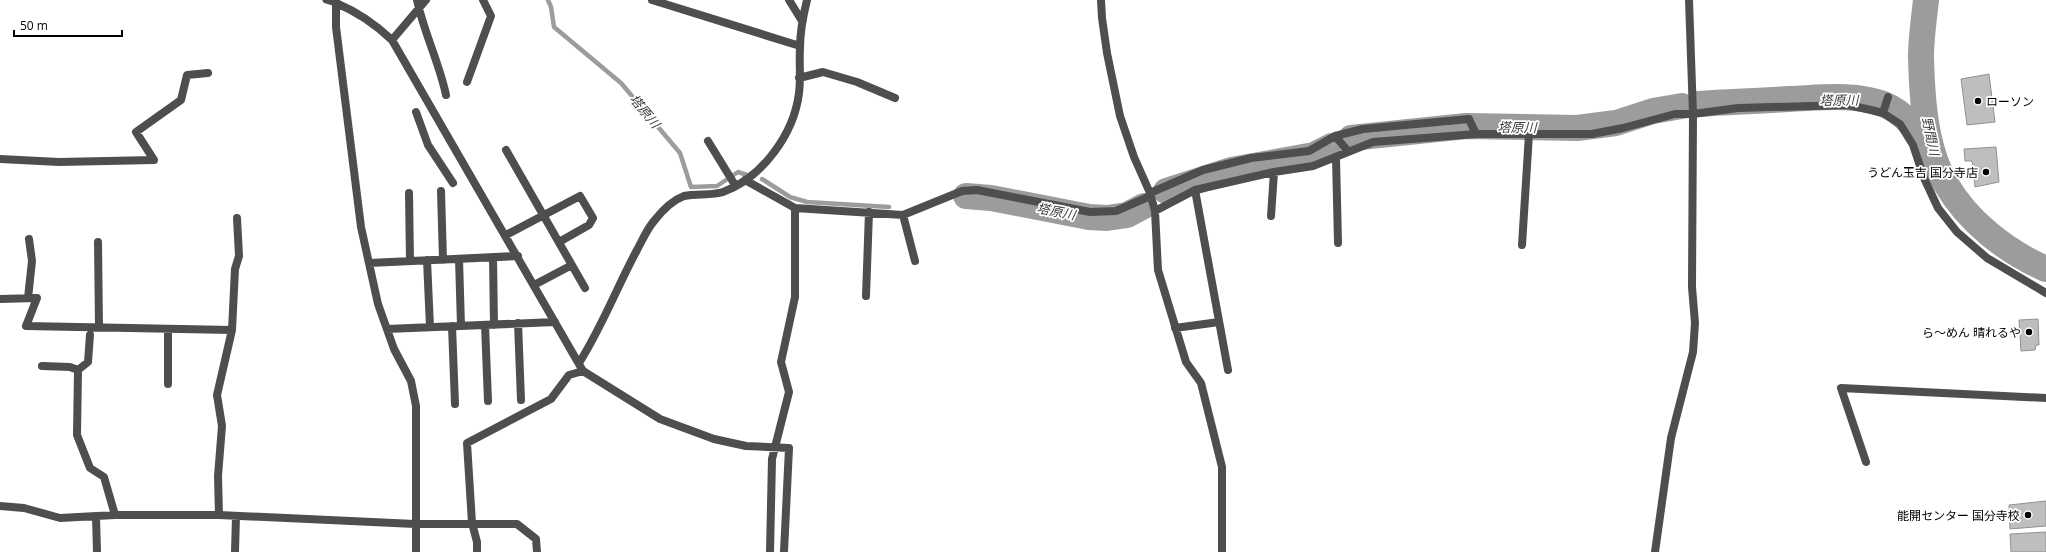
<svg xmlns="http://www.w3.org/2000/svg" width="2046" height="552" font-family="'Open Sans','Noto Sans JP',sans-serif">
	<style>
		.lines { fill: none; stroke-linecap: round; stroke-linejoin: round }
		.stream { stroke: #9c9c9c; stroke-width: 4.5 }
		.river { stroke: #9c9c9c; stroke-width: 26 }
		.building { fill: #bebebe; stroke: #929292 }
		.lane { stroke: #4e4e4e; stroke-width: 7 }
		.street { stroke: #4e4e4e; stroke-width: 8 }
		.poi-dot { fill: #000; stroke: #fff; stroke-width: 1.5 }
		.labels { text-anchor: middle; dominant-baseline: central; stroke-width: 3.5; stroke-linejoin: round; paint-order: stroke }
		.poi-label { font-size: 12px; fill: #000; stroke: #fff; text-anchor: end }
		.water-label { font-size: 13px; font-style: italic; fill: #3d3d3d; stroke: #fff }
	</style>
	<rect width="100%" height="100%" fill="#fff"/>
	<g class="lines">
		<path class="stream" d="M548,0L551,7L554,27L621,83L680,153L691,187L717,186L738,172L747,175
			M762,179L790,197L807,202L889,207"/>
		<path class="river" d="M1926,0C1924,19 1921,38 1921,57C1922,98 1925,148 1946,184C1968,222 2007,252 2046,269
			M1698,104C1729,102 1759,101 1789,99C1819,98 1854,93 1883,104C1904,112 1918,131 1930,150
			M1351,138L1466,126L1577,128L1616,123L1653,111L1682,106
			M1166,191L1231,170L1314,155L1332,146
			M966,196L991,198L1089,217L1107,218L1127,215L1144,206"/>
	</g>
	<path class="building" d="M1989,74L1995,122L1967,125L1961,79Z
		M1996,147L1999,182L1975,187L1972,161H1965L1964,149Z
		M2038,319L2039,345H2036L2035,350L2021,351L2019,320Z
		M2046,501V526L2010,529L2009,505Z
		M2046,532V552H2011L2010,534Z"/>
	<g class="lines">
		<path class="lane" d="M326,0L336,3"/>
		<path class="street" d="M336,0V27L361,227L378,304L394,349L411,381L416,406V552
			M417,0C424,33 439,62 446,95
			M652,0L800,46
			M789,0L802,21
			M1101,0L1102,18L1107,53L1120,116L1134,157L1150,193L1155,211L1158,270L1186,362L1201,383L1222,467V552
			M336,3C358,12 375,24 392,40L583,371L660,419L714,439L746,446L789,448L784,552
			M392,40L426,0
			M799,78L823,72L857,82L895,98
			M467,82L491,16L483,0
			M416,112L428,145L453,183
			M1883,113L1888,97
			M1335,136L1348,151
			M708,141L735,185
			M506,150L585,288
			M1336,158L1338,243
			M0,159L59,162L154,160L136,132L181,100L187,75L208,73
			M745,180L795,208L903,215L962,191L977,190L1090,212L1116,211L1148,197L1150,193L1203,170L1251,158L1309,151L1335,136L1363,129L1469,119L1476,134H1592L1623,128L1675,114H1693L1738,108L1848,105L1871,110L1883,113L1900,124L1913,145L1924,178L1938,208L1957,232L1987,258L2046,293
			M1195,190L1228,370
			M441,191L443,260
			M409,193L410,261
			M1155,211L1195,190L1274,172L1313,166L1373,142L1476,134
			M903,215L915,261
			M1271,216L1274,172
			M506,235L580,196L593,218L589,225L559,242
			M98,242L99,327
			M1522,245L1529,134
			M493,257L494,325
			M459,259L461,326
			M427,260L430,327
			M369,263L518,256
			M534,285L572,265
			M866,296L869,212
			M28,298L32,261L29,239
			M0,299L37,298L26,326L232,330
			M518,323L521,400
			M485,325L488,401
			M452,326L455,404
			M1175,328L1219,322
			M168,329V384
			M387,329L555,322
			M90,335L88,362L78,370L77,435L90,468L104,477L115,515
			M579,363C602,327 617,287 637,250C642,241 647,229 654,221C661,212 673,200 684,196C696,193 711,196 723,192C762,178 794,134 799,93C801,78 799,63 800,48C800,32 803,16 807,0
			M42,366L70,367L78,370
			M1866,462L1841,388L2046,398
			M0,506L24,508L60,518L115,515H219L415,524H517L536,539L537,552
			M219,515L218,476L222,426L217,395L232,330L235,269L239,256L237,218
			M96,517L97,552
			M235,552L236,516
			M477,552V542L472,523L467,443L551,399L569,375L583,371
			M770,552L772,459L789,392L781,362L795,297V208
			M1655,552L1671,438L1693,352L1695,323L1692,287L1693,114L1689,0"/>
	</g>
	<g class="poi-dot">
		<circle cx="1978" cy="101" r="4"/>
		<circle cx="1986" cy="172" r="4"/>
		<circle cx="2029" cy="332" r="4"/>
		<circle cx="2028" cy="515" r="4"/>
	</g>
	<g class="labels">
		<g class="poi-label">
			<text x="1986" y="101" text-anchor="start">ローソン</text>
			<text x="1978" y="172">うどん玉吉 国分寺店</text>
			<text x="2021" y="332">ら～めん 晴れるや</text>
			<text x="2020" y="515">能開センター 国分寺校</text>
		</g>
		<g class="water-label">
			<text transform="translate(1839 100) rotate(-1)">塔原川</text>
			<text transform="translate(645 111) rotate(50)">塔原川</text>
			<text transform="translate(1517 127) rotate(1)">塔原川</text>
			<text transform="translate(1931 136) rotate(78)">野間川</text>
			<text transform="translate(1056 211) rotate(11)">塔原川</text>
		</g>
	</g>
	<path d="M14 30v6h108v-6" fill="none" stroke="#000000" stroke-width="2"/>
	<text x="20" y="30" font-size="12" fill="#000000" stroke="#ffffff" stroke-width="3" paint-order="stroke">50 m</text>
</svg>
